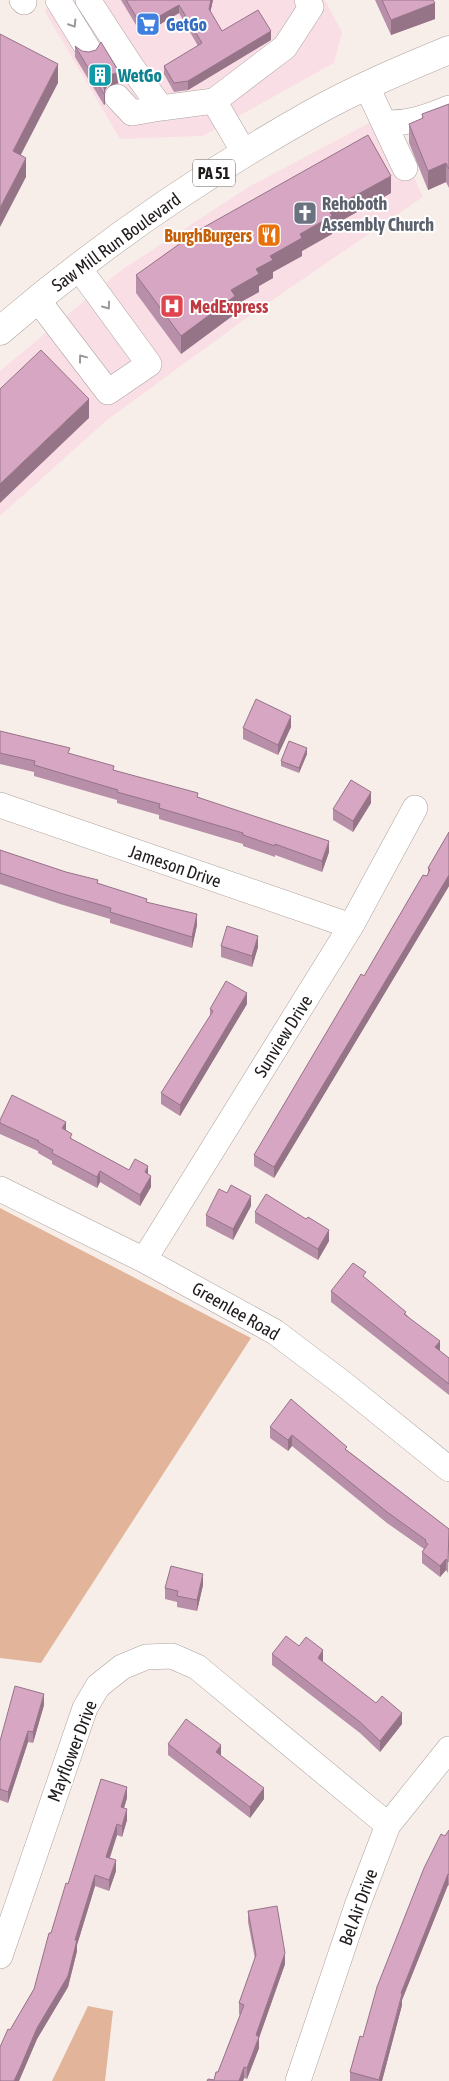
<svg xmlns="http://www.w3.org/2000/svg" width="449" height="2081" font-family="'Asap Condensed',sans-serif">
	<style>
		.commercial { fill: #f9dfe5 }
		.green { fill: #e2b59a }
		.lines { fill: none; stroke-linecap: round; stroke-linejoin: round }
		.minor-casing { stroke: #aca39e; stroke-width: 26 }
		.highway-casing { stroke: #aca39e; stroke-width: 29 }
		.minor { stroke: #fff; stroke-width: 25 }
		.highway { stroke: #fff; stroke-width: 28 }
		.wall { fill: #b88fa8 }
		.shaded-wall { fill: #967488 }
		.building { fill: #d6a6c3; stroke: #967488 }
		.oneway { stroke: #9b9998 }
		.labels { text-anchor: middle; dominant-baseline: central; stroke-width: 4; stroke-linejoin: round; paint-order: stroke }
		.shield { fill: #fff; stroke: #63605f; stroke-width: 1 }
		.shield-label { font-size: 16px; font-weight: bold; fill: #201c1b }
		.shop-label { font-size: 18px; font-weight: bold; fill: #366cbe; stroke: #fff; text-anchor: start }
		.culture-label { font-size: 18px; font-weight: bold; fill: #0d838f; stroke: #fff; text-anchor: start }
		.worship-label { font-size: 18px; font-weight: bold; fill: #5b616d; stroke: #fff; text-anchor: start }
		.food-label { font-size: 18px; font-weight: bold; fill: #c56008; stroke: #fff; text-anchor: end }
		.street-label { font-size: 18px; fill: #201c1b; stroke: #fff }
		.health-label { font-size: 18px; font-weight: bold; fill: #be3a42; stroke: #fff; text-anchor: start }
	</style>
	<rect width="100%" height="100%" fill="#f8eee9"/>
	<path class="commercial" d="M49,0H325L342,32L334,63L203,136L120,139L45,12Z
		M386,114L423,197L252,314L107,420L0,516V371L120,271L250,186Z"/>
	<path class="green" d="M0,1208L251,1338L41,1663L0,1658Z
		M88,2006L113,2011L105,2081H52Z"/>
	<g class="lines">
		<g class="minor-casing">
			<path id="minor" d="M22,0L24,2
				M58,0L88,49
				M88,0L131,66L161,108L214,101L285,47L311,7L307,0
				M367,87L405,168
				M117,97L132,113L161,108
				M214,101L245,154
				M384,123C408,124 427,117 449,108
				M37,299L108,392L149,364L78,267
				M0,805L351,926
				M0,1189L144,1260L275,1332L345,1385L449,1469
				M144,1260L351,926L415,808
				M0,1956L85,1708L98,1686L122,1667L146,1657L172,1656L197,1667L388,1825
				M298,2081L357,1906L388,1825L449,1749"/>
		</g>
		<g class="highway-casing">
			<path id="highway" d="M0,331C96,248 201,176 311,114C355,89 403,69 449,50"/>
		</g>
		<use href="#minor" class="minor"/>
		<use href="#highway" class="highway"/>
	</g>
	<path class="wall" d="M121,0H213L210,12L222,31L271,40L188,90L174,92L164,74V66L198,46L179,13L142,35Z
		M375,0H433L435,19L391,35Z
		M75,46L119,83L107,87L105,91V104L104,105L75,57Z
		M449,104V188L446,182L428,190L409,143V124L422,119V114Z
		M391,193L332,226V234L302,251V256L273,272V278L259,286V292L235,305V314L181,354L136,293V275Z
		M291,727L278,755L243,739V728Z
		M0,731L70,754L114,770L198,797L329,852L322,872L275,855V857L243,846V844L159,819V815L117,803V800L34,776V772L0,764Z
		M307,754L299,773L281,766V761Z
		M371,803L353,832L333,820V809Z
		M449,832V886L274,1178L254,1166V1155L361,974L364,976L423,875L427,876L428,873V868Z
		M0,850L98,883L147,902L197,925L192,948L110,923V919L60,904L0,884Z
		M221,946L258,947L252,967L221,957Z
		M247,1004L180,1116L161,1104V1093L210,1016V1009Z
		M0,1120L66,1130L72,1139L129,1170L148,1174L151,1187L140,1206L100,1182L97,1188L52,1164V1161L38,1153V1151L0,1134Z
		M251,1206L233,1240L206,1226V1215Z
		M255,1212L329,1241L318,1260L255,1223Z
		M366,1279L406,1314L440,1351L449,1358V1397V1395L331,1302V1291Z
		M270,1427L347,1450L449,1529L448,1573L446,1570L440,1577L422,1563V1552L424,1549L387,1523L292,1446L288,1451L270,1438Z
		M203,1585L197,1611L177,1607V1602L165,1599V1588Z
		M299,1646L323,1661V1662L402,1724L380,1752L360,1733L272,1665V1654Z
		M44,1705L33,1743L28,1742L8,1803L0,1800V1741Z
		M168,1744L221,1756L264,1799L250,1818L168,1755Z
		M127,1798L124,1808L127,1820L122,1837L117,1835L110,1858L116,1871L109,1891L95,1886L77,1945V1951L68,1987L37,2039L19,2081H0L10,2030L34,1989L51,1933L68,1884Z
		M449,1830V1886L448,1885L402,2000V2005L382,2081H350V2072L363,2037L445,1836Z
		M248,1911L285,1964L259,2038V2048L247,2079L244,2078L243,2081H207L214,2080L218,2072L240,2015L239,2014V2003L255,1959L248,1922Z"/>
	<path class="shaded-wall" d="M211,0H213L209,18V9Z
		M435,3V19L391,35V20Z
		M179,5V13L142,35V26Z
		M271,31V40L188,90V81Z
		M58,64V83L13,170V151Z
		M119,72V83L107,87L103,93V82L107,76Z
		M105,93V104L104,105V94Z
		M26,158V177L0,227V208Z
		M446,163V182L428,190V171Z
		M391,176V193L332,226V234L302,251V256L273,272V278L259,286V292L235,305V314L181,354V336L231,290L256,269L270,256L300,234L329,210Z
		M89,399V418L0,503V484Z
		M291,716V727L278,755V745Z
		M307,748V754L299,773V768Z
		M371,792V803L353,832V821Z
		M329,841V852L322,872V861Z
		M449,875V886L274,1178V1167Z
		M197,914V925L192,948V937Z
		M258,936V947L252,967V956Z
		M247,993V1004L180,1116V1105Z
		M66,1122V1133L62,1128Z
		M148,1166V1177L145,1172Z
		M100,1171V1182L97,1188V1177Z
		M151,1176V1187L140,1206V1195Z
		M251,1196V1206L233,1240V1229Z
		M329,1230V1241L318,1260V1249Z
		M440,1341V1352L435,1347Z
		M292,1435V1446L288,1451V1440Z
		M446,1559V1570L440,1577V1566Z
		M203,1574V1585L197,1611V1600Z
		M323,1650V1661L318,1669V1658Z
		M44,1694V1705L33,1743V1732Z
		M402,1713V1724L380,1752V1741Z
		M28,1731V1742L8,1803V1792Z
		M221,1745V1756L216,1752Z
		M127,1787V1798L121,1818V1807Z
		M264,1788V1799L250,1818V1807Z
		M127,1809V1820L122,1837V1826Z
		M117,1824V1835L106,1868V1857Z
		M116,1860V1871L109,1891V1880Z
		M448,1874V1885L402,2000V2005L382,2081H379L401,2000V1993Z
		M95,1875V1886L77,1945V1951L68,1987L37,2039L19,2081H14L75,1940Z
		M285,1953V1964L259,2038V2048L247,2079V2068L256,2035Z
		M244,2067V2078L243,2081H239Z"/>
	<path class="building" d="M126,0H211L209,9L222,31L258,10L271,31L188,81L174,83L164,66L202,43L179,5L142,26Z
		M382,0H433L435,3L391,20Z
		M0,34L58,64L13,151L26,158L0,208Z
		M101,42L119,72L107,76L103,82L105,93L104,94L75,46L82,51L89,52L96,50Z
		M449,104V169L446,163L428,171L409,124L423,118L422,114Z
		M368,135L391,176L329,210L332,216L300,234L302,238L270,256L273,260L256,269L259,274L231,290L235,296L181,336L136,275L199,230Z
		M41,350L89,399L0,484V389Z
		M256,699L291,716L278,745L243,728Z
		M0,731L70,748L68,753L114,766L113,770L198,793L197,797L329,841L322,861L275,844V846L243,835V833L159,808L160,804L117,792L118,790L34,765L35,761L0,753Z
		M289,741L307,748L299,768L281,761Z
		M351,780L371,792L353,821L333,809Z
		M449,832V875L274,1167L254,1155L361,974L364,976L423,875L427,876L430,869L428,868Z
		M0,850L66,872L98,880L97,883L147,899L146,902L197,914L192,937L110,912L111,908L60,893L0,873Z
		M227,926L258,936L252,956L221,946Z
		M226,981L247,993L180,1105L161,1093L213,1011L210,1009Z
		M12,1095L66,1122L62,1128L72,1134L70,1138L129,1170L135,1159L148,1166L145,1172L151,1176L140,1195L100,1171L97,1177L52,1153L53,1150L38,1142L39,1141L0,1123V1120Z
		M231,1185L251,1196L233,1229L206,1215L219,1189L227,1193Z
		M266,1194L306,1219L308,1217L329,1230L318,1249L255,1212Z
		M353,1263L366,1272L363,1276L406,1312L404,1314L440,1341L435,1347L449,1358V1384L331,1291Z
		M291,1399L347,1447L345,1449L449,1529L448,1562L446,1559L440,1566L422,1552L428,1544L425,1542L426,1540L387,1512L292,1435L288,1440L270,1427Z
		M171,1566L203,1574L197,1600L177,1596L178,1591L165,1588Z
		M286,1636L299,1646L306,1637L323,1650L318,1658L376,1703L382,1696L402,1713L380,1741L360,1722L272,1654Z
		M15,1686L44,1694L33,1732L28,1731L8,1792L0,1789V1741Z
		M186,1719L221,1745L216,1752L264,1788L250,1807L168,1744Z
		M101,1779L127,1787L121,1807L127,1809L122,1826L117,1824L106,1857L116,1860L109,1880L95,1875L75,1940H77L68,1976L37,2028L20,2068L14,2081H0V2047L8,2029L10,2030L34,1989L49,1933H51L66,1883L68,1884Z
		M449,1830V1875L448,1874L401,1993L402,1994L379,2080L350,2072L360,2036L363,2037L377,1987L424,1868L441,1834L445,1836Z
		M277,1906L285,1953L256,2035L259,2037L247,2068L244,2067L239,2081H207L208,2079L214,2080L216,2072H218L244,2005L239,2003L256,1955L248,1911Z"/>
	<defs><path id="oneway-chevron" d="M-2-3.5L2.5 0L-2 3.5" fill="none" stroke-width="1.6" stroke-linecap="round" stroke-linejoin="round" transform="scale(1.25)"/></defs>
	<g class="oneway">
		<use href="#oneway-chevron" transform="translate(73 24) rotate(58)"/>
		<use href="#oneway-chevron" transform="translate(107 306) rotate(54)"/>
		<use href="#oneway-chevron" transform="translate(82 358) rotate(-127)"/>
	</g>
	<defs>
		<g id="supermarket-square" transform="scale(1.25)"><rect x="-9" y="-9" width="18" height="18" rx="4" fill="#3f7fe0" stroke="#fff"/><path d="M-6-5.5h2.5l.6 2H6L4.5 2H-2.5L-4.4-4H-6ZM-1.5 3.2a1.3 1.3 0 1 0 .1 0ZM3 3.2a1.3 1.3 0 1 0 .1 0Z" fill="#fff"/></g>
		<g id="building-square" transform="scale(1.25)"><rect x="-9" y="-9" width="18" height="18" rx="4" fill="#0f9aa8" stroke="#fff"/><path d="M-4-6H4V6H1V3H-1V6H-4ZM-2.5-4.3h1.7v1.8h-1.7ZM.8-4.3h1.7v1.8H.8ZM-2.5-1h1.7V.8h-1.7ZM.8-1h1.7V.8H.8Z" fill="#fff"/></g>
		<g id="church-square" transform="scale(1.25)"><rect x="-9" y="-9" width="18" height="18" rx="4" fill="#6b7280" stroke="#fff"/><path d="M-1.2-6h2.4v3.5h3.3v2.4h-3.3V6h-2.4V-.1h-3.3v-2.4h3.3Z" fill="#fff"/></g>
		<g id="restaurant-square" transform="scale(1.25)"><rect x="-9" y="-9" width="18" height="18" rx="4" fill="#e8710a" stroke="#fff"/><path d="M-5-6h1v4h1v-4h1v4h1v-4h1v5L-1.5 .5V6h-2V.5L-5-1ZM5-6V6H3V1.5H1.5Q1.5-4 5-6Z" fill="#fff"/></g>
		<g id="hospital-square" transform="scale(1.25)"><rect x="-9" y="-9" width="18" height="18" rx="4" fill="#e0444e" stroke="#fff"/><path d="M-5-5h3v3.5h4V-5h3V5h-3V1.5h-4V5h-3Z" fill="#fff"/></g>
	</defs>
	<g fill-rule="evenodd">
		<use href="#supermarket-square" x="148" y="24"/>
		<use href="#building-square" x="100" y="75"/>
		<use href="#church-square" x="305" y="213"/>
		<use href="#restaurant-square" x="269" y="235"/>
		<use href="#hospital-square" x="172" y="306"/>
	</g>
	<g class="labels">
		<rect class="shield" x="193" y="159.5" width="42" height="27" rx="4"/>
		<g class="shield-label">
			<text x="214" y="173">PA 51</text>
		</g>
		<g class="shop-label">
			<text x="166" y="24">GetGo</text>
		</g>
		<g class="culture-label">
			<text x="118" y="75">WetGo</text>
		</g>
		<g class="worship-label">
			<text x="322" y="203">Rehoboth<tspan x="322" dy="21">Assembly Church</tspan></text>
		</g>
		<g class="food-label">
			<text x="252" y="235">BurghBurgers</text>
		</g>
		<g class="street-label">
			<text transform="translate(116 242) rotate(-36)">Saw Mill Run Boulevard</text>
			<text transform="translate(175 866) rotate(19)">Jameson Drive</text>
			<text transform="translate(283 1036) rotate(-58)">Sunview Drive</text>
			<text transform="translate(236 1311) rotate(30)">Greenlee Road</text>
			<text transform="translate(72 1751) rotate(-69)">Mayflower Drive</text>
			<text transform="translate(358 1907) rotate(-70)">Bel Air Drive</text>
		</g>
		<g class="health-label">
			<text x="190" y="306">MedExpress</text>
		</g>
	</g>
</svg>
